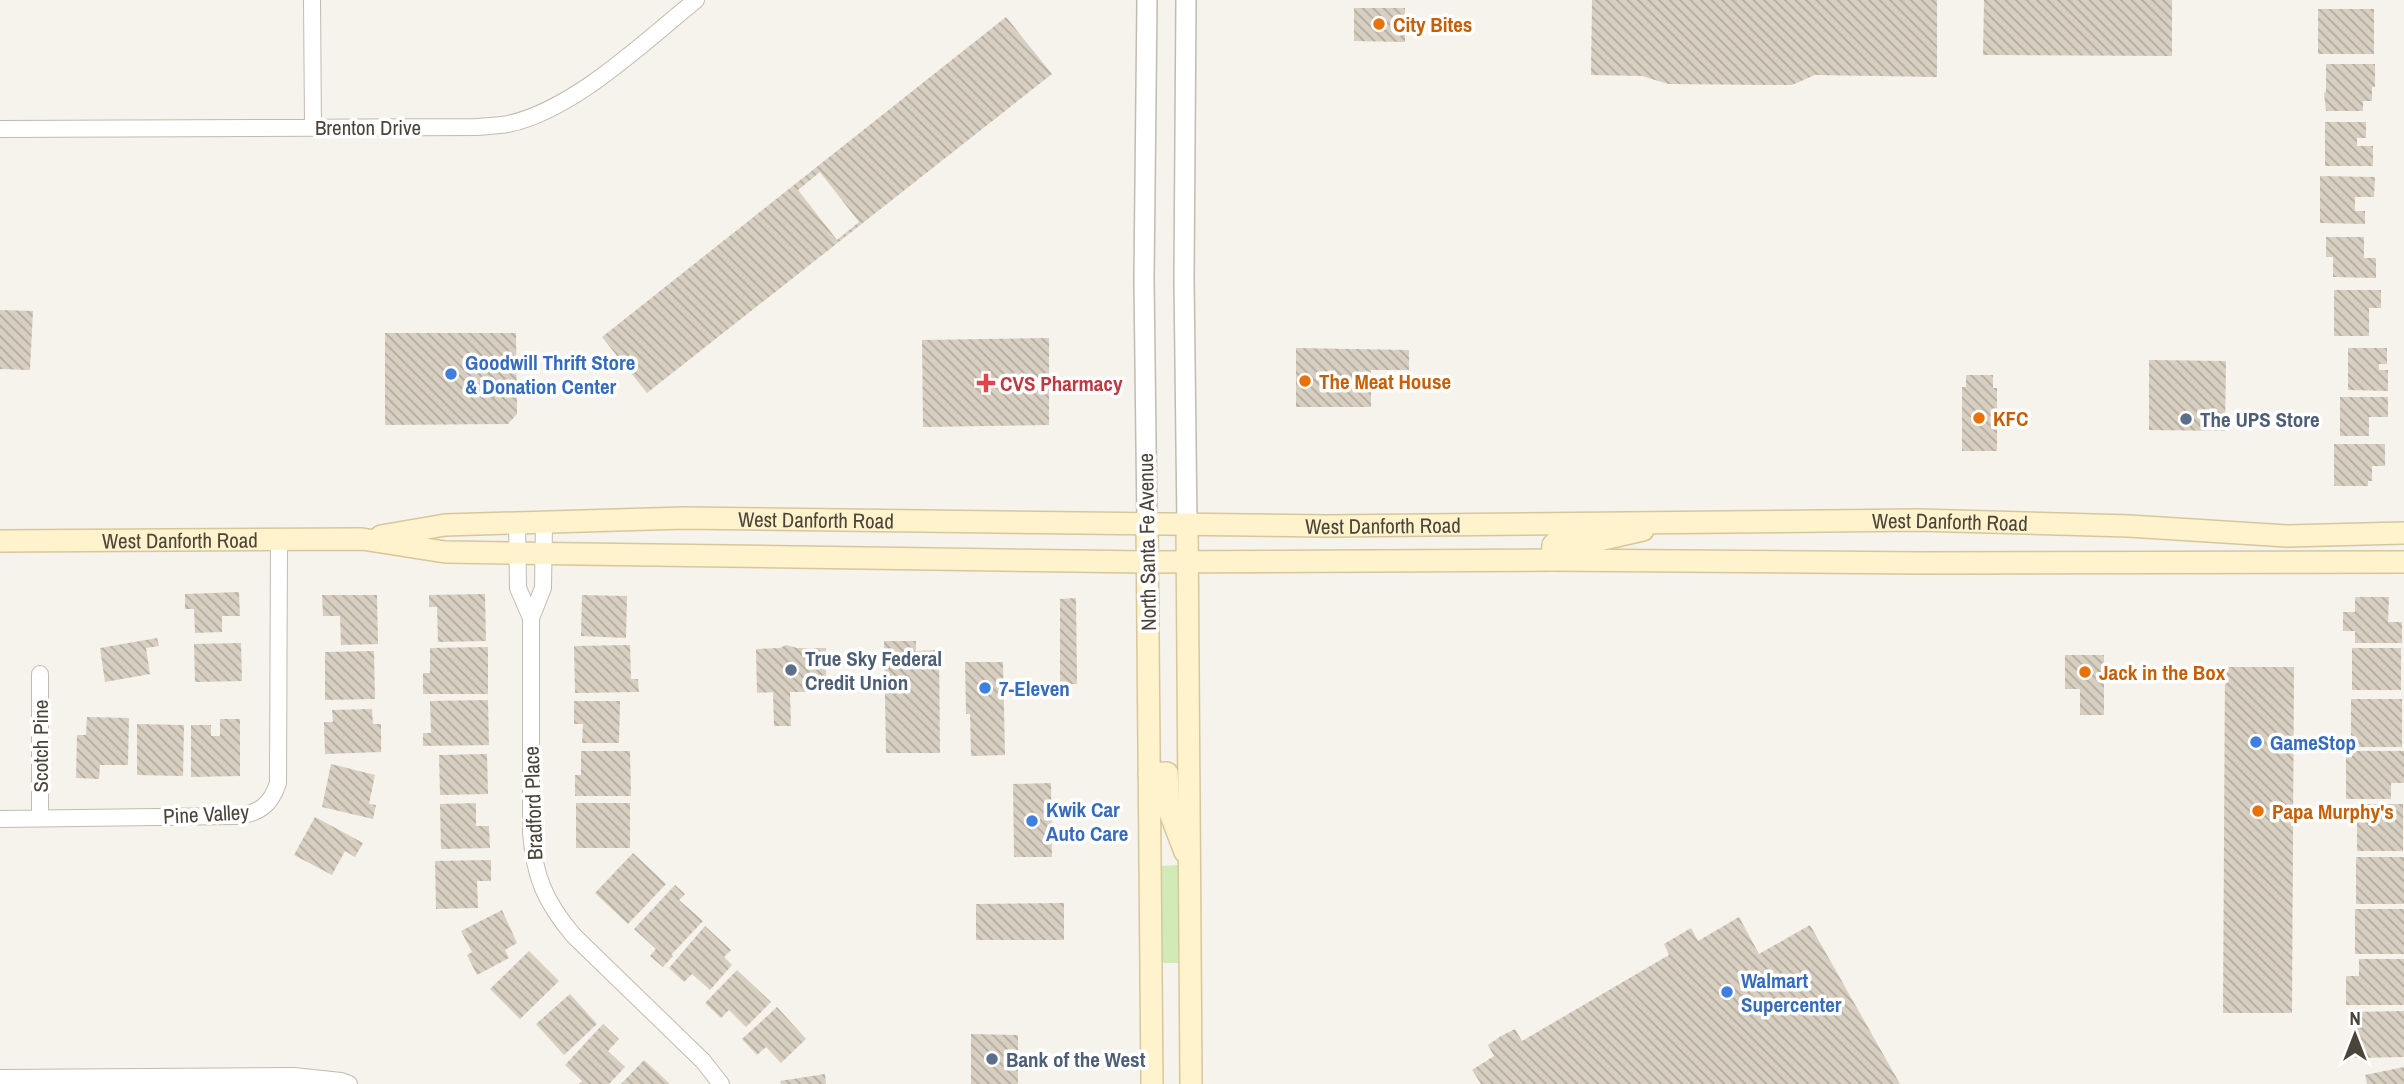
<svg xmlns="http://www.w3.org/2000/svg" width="2404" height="1084" font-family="'Archivo Narrow',sans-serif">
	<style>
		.green { fill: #d2eab5 }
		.building { fill: url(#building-back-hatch); fill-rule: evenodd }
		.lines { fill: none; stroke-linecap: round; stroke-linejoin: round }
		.minor-casing { stroke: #c2bbae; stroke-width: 18 }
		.tertiary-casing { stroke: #c2bbae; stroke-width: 22 }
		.secondary-casing { stroke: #d6c79b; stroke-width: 24 }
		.minor { stroke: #fff; stroke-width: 16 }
		.tertiary { stroke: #fff; stroke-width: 19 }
		.secondary { stroke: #fff3cd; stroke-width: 21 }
		.food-dot { fill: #e8710a; stroke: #fff; stroke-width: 2.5 }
		.shop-dot { fill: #3f7fe0; stroke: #fff; stroke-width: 2.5 }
		.health-dot { fill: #e0444e; stroke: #fff; stroke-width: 2.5 }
		.service-dot { fill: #5c6f8a; stroke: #fff; stroke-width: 2.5 }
		.labels { text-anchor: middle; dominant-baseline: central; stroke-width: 7; stroke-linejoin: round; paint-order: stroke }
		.food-label { font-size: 21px; font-weight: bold; fill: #c56008; stroke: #fff; text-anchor: start }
		.street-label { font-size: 21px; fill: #4b4439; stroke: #fff }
		.shop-label { font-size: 21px; font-weight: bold; fill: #366cbe; stroke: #fff; text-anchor: start }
		.health-label { font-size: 21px; font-weight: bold; fill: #be3a42; stroke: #fff; text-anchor: start }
		.service-label { font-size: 21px; font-weight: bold; fill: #4e5e75; stroke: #fff; text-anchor: start }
	</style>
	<defs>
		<pattern id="building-back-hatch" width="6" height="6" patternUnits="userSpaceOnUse" patternTransform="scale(1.75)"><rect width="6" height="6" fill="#d8cfc1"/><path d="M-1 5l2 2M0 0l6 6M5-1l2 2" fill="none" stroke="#b1aa9e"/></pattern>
	</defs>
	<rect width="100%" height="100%" fill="#f6f3ec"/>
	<path class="green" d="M1178,865V963H1161V866Z"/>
	<path class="building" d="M1592,0H1937V77L1815,75L1792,85H1769L1668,84L1642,76L1591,75Z
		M1984,0H2172V56L1983,55Z
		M1354,8H1405V42L1354,41Z
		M2318,9H2374V54H2318Z
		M1006,17L1052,74L647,393L602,337ZM820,172L859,222L837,240L798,190Z
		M2326,64H2375V87H2372V101H2363V111H2326L2324,93L2326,91Z
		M2325,122H2366V138H2357V146H2373V166H2325Z
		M2320,176L2375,177L2374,197H2355V211H2365V224L2320,223Z
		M2326,237H2364V258H2376V278L2333,277V257H2326Z
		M2334,290H2381V308H2369V336H2334Z
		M0,310L33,311L30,370L0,369Z
		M385,333H516L517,414L508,424L385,425Z
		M1049,338V425L923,427L922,340Z
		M1296,348L1409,350V370H1371V407H1296Z
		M2348,348H2387V364H2379V370H2388V391L2348,390Z
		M2149,360L2226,361L2225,431L2149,430Z
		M1966,375H1993V388H1997V451H1962V387H1966Z
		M2340,397H2388V417H2369V436H2340Z
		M2334,444H2385V466H2372V481H2368V486H2334Z
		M239,592L240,616H222V632L195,633L194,609H185V594Z
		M485,594L486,641L438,642L437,607H429V595Z
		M322,595H377L378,644L341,645L340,616H323Z
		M582,595L627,596L626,638L581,636Z
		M2355,597H2389L2388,622H2402V643H2355V631H2343V612H2355Z
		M1076,598L1077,684H1060V599Z
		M157,638L159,646L146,648L150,674L105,682L100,648Z
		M884,641H916V651L939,650L940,753H886Z
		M241,643L242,681L195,682L194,644Z
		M630,645L631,679H638L639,692L575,693L574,646Z
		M786,645L797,648H826V692H790L791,726H774L773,692L757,693L756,649L780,648Z
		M488,647V694H423V673H430V648Z
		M2352,648H2401V690H2352Z
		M374,651L375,699L325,700V652Z
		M2065,655H2104V715H2080V689H2065Z
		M965,662H1003L1005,755L971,756L970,714H966Z
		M2225,667H2294L2292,1013H2223Z
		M2351,699H2402V747H2351Z
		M488,700L489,745L423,746V733H431L430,701Z
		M574,701H620L619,743H582L583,724H574Z
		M372,709L373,724H381V752L325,754L324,722H333L332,710Z
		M87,717L129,718L128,765H100L99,779L76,778L77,735H86Z
		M220,719H240V776L191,777V725H211V736H220Z
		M137,724L184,725L183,776L137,775Z
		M581,751H630L631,796H575V775H581Z
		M2346,751H2404V783H2391V799H2346Z
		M487,754L488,794L440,795L439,755Z
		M331,764L375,775L369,804L376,805L373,819L322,807Z
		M1051,783L1052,857H1014L1013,784Z
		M476,803V826H489L490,848L441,849L440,804Z
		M576,803H630V848H576Z
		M2357,804H2403V851H2357Z
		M315,817L363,843L355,857L345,851L332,875L294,855Z
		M633,853L666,884L628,924L595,893Z
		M2356,857H2404V904H2356Z
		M491,860V881H477L478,908L436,909L435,861Z
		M675,885L685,894L679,900L703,921L671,955L673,956L663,967L650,956L656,949L634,929Z
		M1064,903V940H976V904Z
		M2355,909H2404V954H2355Z
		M502,910L517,943L505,950L509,958L477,975L467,955L472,952L461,931Z
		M1739,917L1759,954L1810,925L1900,1084H1481L1472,1070L1494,1056L1488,1045L1501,1036L1515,1029L1522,1041L1669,955L1664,944L1691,928L1698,941Z
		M705,926L731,950L724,957L732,965L710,990L692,974L684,982L669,968Z
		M529,951L559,981L520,1019L490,989Z
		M2359,959H2404V1005H2346V976H2359Z
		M737,970L771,1002L746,1027L729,1010L721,1018L705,1003Z
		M570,994L597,1024L564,1055L536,1024Z
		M777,1007L806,1039L781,1063L766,1047L757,1055L742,1039Z
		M2404,1011V1057L2355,1058L2354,1012Z
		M603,1024L619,1039L608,1051L625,1067L609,1084H579L582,1081L565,1065Z
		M971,1034L1018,1035V1084H971Z
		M644,1060L670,1084H621Z
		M2404,1067V1084H2367L2365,1075Z
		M825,1074L826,1084H781L780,1081Z"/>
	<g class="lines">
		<g class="minor-casing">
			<path id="minor" d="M312,0L313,127
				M0,129L476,127C486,126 498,126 508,124C574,110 644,42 696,0
				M517,522L518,588L531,618
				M544,522L543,588L531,618V832C534,876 545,902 574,936L703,1061L721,1084
				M40,818V674
				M0,819L235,816C259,814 271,805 278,783L279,539
				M0,1078L294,1076L341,1081L349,1084"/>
		</g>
		<g class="tertiary-casing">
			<path id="tertiary" d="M1186,0L1184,279L1187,524
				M1147,524L1144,279L1147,0"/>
		</g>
		<g class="secondary-casing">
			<g id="secondary">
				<path d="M1147,524L1152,1084"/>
				<path d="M1187,524L1191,1084"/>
				<path id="s1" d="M381,536L445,525L684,518L1327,526L1918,520L2129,526L2287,536L2404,533"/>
				<path id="s2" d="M0,541L362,539L445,552L1147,562L1552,560L1920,563L2404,562"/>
				<path d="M1552,560L1553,545L1556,542L1599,540L1643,530"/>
				<path d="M1149,774L1167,773L1169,810L1185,852"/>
			</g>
		</g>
		<use href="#minor" class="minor"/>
		<use href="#tertiary" class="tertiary"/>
		<use href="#secondary" class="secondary"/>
	</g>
	<g class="food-dot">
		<circle cx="1379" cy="24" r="7"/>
		<circle cx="1305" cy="381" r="7"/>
		<circle cx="1979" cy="418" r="7"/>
		<circle cx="2085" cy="672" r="7"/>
		<circle cx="2258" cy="811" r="7"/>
	</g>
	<g class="shop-dot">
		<circle cx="451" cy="374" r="7"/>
		<circle cx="985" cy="688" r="7"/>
		<circle cx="2256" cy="742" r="7"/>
		<circle cx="1032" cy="821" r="7"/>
		<circle cx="1727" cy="992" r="7"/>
	</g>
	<path class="health-dot" d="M982.5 372.5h7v7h7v7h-7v7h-7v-7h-7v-7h7z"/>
	<g class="service-dot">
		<circle cx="2186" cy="419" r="7"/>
		<circle cx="791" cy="670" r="7"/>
		<circle cx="992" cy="1059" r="7"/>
	</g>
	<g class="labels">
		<g class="food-label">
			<text x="1393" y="24">City Bites</text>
			<text x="1319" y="381">The Meat House</text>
			<text x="1993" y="418">KFC</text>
			<text x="2099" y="672">Jack in the Box</text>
			<text x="2272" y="811">Papa Murphy's</text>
		</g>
		<g class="street-label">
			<text x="368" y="127">Brenton Drive</text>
			<text stroke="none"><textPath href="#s1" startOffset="436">West Danforth Road</textPath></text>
			<text stroke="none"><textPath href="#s1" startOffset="1570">West Danforth Road</textPath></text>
			<text stroke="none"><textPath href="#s1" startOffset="1003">West Danforth Road</textPath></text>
			<text stroke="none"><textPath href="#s2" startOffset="180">West Danforth Road</textPath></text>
			<text transform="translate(1147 542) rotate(-91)">North Santa Fe Avenue</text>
			<text transform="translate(40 746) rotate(-90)">Scotch Pine</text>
			<text transform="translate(533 803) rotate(-92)">Bradford Place</text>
			<text transform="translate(206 814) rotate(-3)">Pine Valley</text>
		</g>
		<g class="shop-label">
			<text x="465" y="362">Goodwill Thrift Store<tspan x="465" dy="24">&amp; Donation Center</tspan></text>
			<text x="999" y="688">7-Eleven</text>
			<text x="2270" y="742">GameStop</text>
			<text x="1046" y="809">Kwik Car<tspan x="1046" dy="24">Auto Care</tspan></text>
			<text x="1741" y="980">Walmart<tspan x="1741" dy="24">Supercenter</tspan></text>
		</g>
		<g class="health-label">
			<text x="1000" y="383">CVS Pharmacy</text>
		</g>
		<g class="service-label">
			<text x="2200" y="419">The UPS Store</text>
			<text x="805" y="658">True Sky Federal<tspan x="805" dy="24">Credit Union</tspan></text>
			<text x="1006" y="1059">Bank of the West</text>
		</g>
	</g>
	<g transform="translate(2355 1035)" stroke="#ffffff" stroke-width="5" paint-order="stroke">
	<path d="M0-5L12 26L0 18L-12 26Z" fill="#4b4439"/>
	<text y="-10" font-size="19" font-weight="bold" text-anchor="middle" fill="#4b4439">N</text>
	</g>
</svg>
